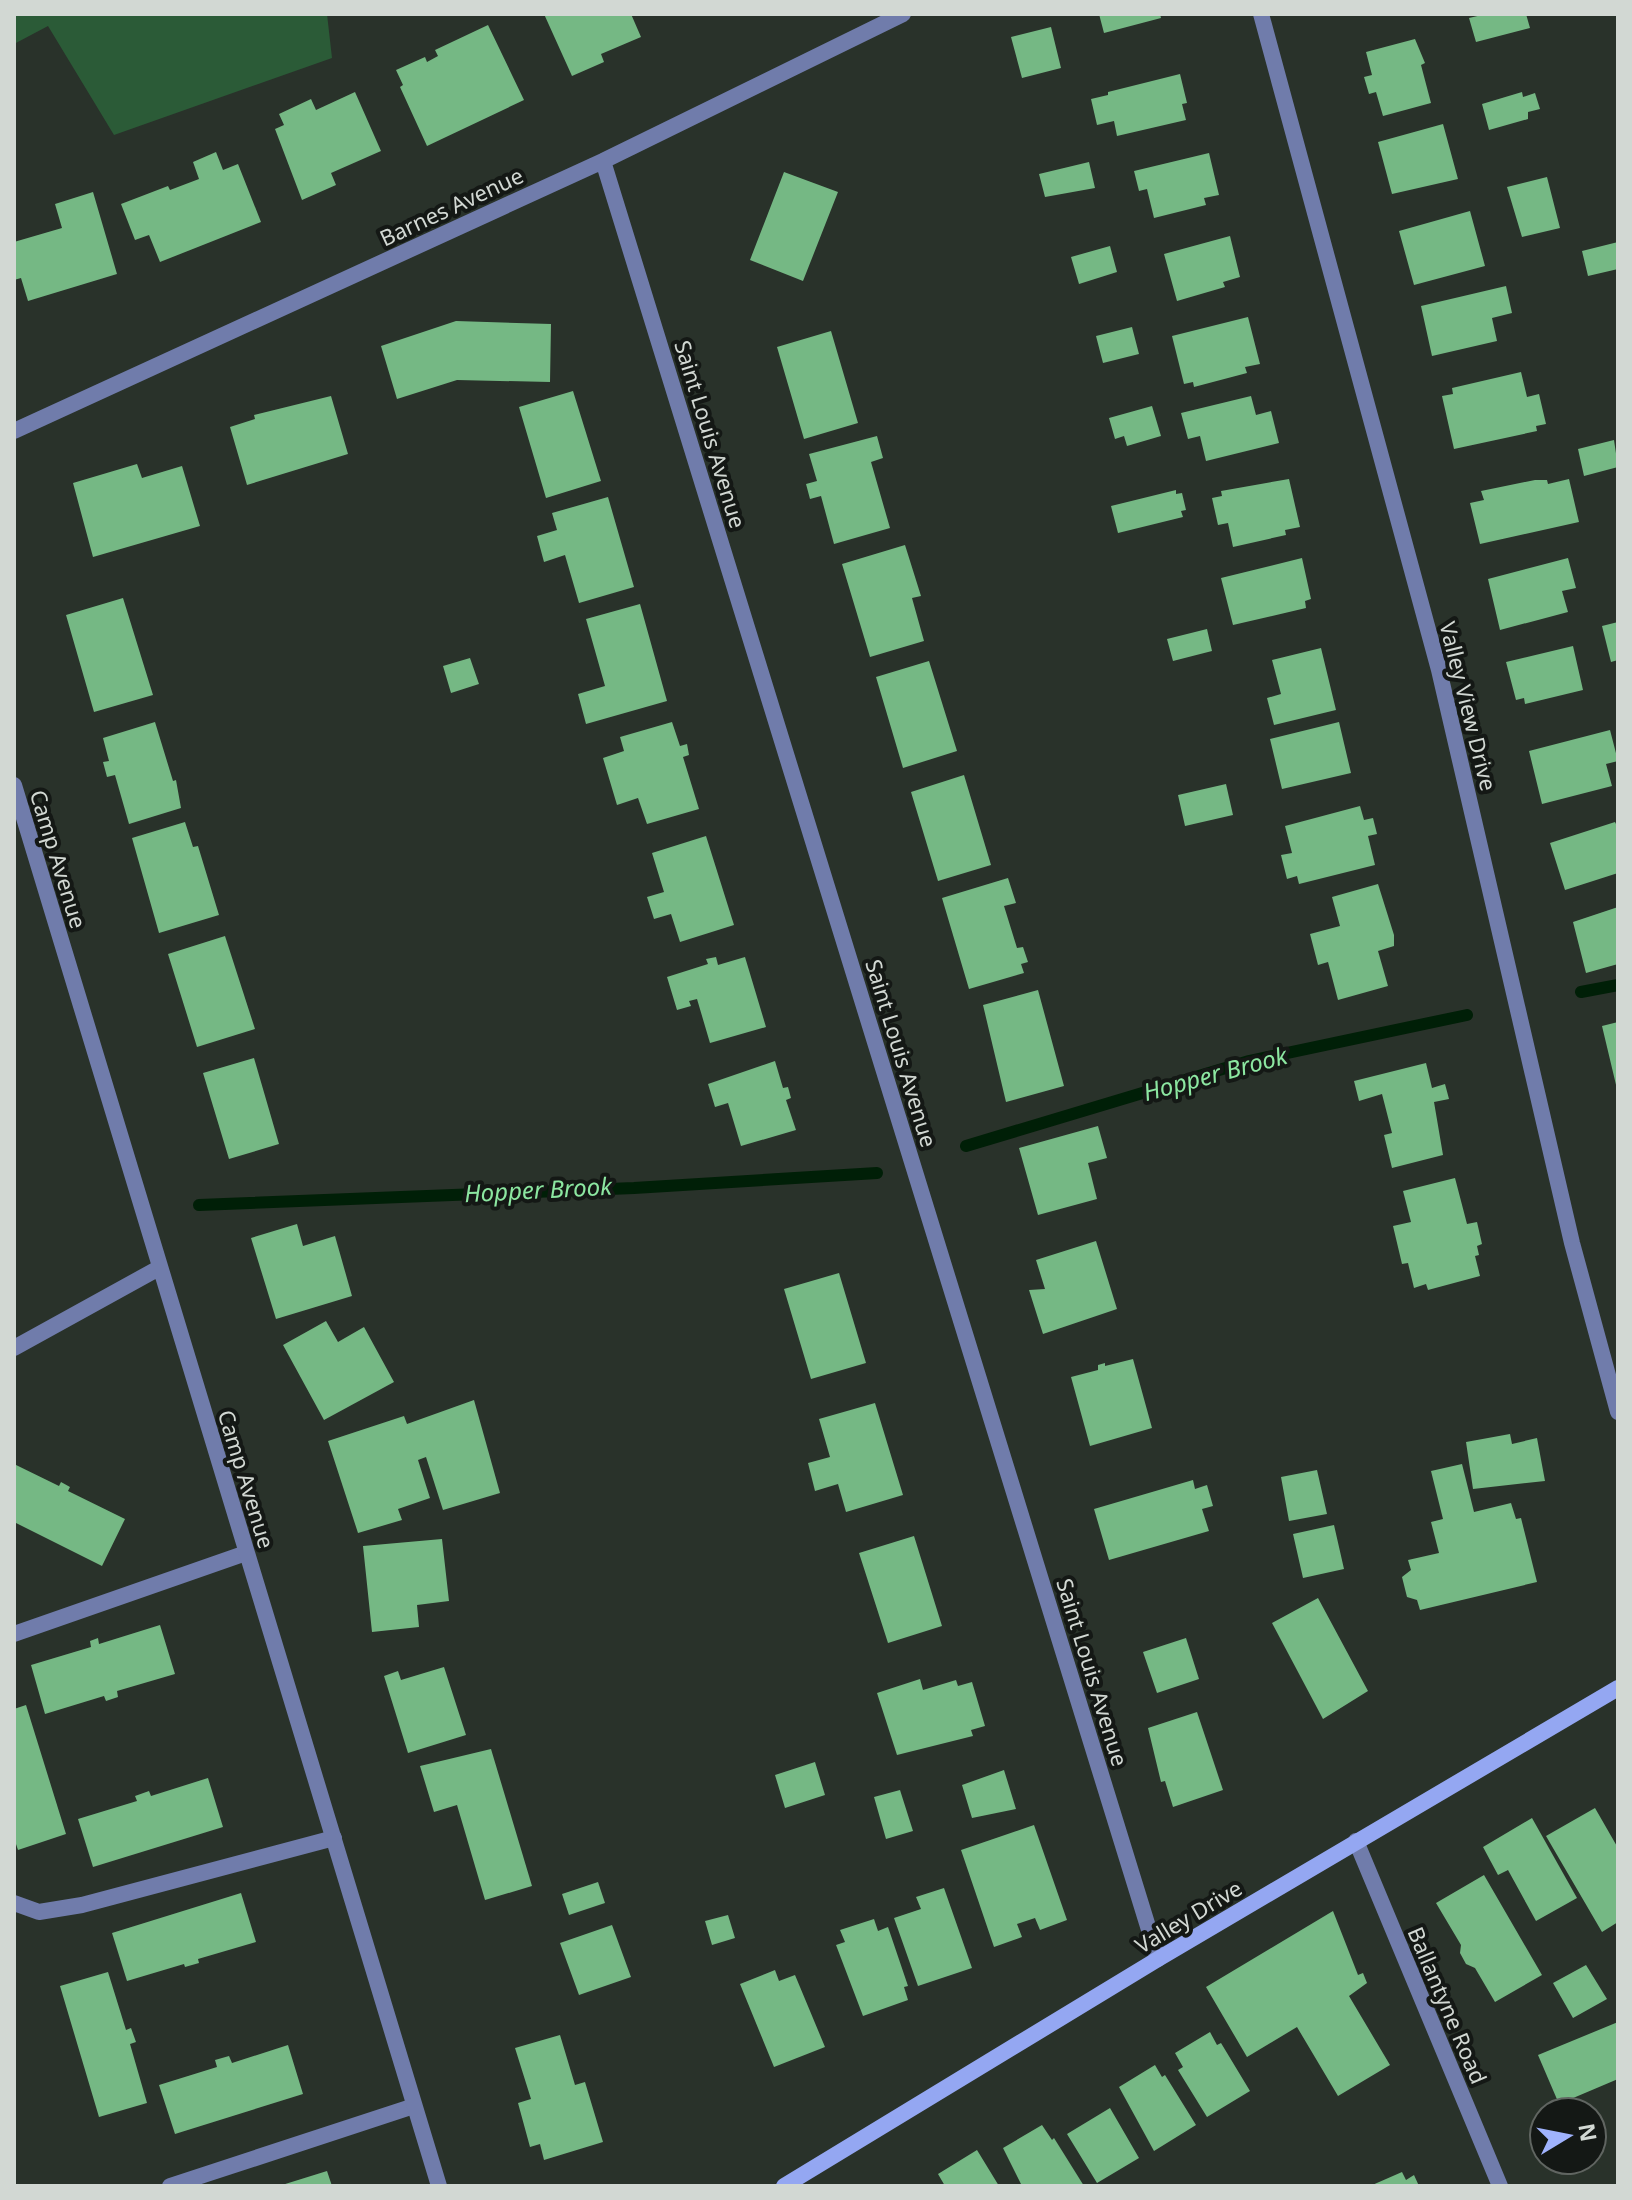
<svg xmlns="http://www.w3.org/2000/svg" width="1632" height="2200" font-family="'Noto Sans',sans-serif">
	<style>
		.green { fill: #2b5b37 }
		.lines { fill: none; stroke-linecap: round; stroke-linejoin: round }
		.stream { stroke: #001f07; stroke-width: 12 }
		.building { fill: #75b884 }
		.lane { stroke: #707cab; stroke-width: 16 }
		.street { stroke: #707cab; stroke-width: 16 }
		.secondary { stroke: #94a7f2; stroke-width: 16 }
		.labels { text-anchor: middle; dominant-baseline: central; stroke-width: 8; stroke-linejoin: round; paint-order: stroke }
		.street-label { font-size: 22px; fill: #d2d8d3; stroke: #141815 }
		.water-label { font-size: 24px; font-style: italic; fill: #8ce7a1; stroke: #141815 }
	</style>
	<rect width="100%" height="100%" fill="#29322a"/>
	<path class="green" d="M14,14H327L332,58L114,135L48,26L14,44Z"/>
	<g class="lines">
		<path class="stream" d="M1581,992L1618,985
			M966,1146L1249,1061L1467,1015
			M199,1205L634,1188L877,1173"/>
	</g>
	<path class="building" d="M544,14H631L641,37L601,54L604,62L572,76Z
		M1099,14H1160L1161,18L1104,33Z
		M1486,14H1526L1530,28L1476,42L1469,18Z
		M488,25L524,100L427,146L400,87L403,85L396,70L425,57L427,62L438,56L435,50Z
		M1051,27L1061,68L1022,78L1011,37Z
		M1415,39L1425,63L1421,65L1431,103L1383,116L1376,92L1369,94L1364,77L1372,75L1366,52Z
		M1180,74L1187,103L1182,104L1186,120L1117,136L1114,121L1097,125L1091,99L1108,95V92Z
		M355,92L381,151L331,173L336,185L302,200L275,129L284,125L279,114L311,99L316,110Z
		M1522,92L1523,97L1535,93L1540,109L1528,112V119L1489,130L1482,104Z
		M1443,124L1458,179L1392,194L1378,142Z
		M216,152L223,170L238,164L261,222L160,262L149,235L135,240L121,204L168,186L170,190L199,179L193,162Z
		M1209,153L1219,195L1204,198L1206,205L1154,218L1147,189L1139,191L1134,171Z
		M1089,162L1095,188L1045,197L1039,174Z
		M784,172L838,192L803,281L750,260Z
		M1547,177L1560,228L1522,237L1507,187Z
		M93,192L117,274L28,301L21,278L14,280V242L62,228L55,204Z
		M1470,211L1485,266L1414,285L1399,231Z
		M1230,236L1240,277L1223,282L1225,287L1177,301L1164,254Z
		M1618,242V269L1588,276L1582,251Z
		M1110,246L1117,272L1079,284L1071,257Z
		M1506,286L1512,313L1492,318L1497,341L1432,356L1421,306Z
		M1248,317L1260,364L1245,367L1247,373L1194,387L1193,382L1184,384L1172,336Z
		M456,321L551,324L550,382L457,380L397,399L381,346Z
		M1132,327L1139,354L1103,363L1096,336Z
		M831,331L858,423L804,439L777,347Z
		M1521,372L1527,397L1539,394L1546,424L1536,426L1537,431L1454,449L1442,396L1453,394L1452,388Z
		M573,391L601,481L546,498L519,407Z
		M331,396L348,454L247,485L230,427L255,419L254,415Z
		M1251,396L1256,415L1271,411L1279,443L1206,461L1200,436L1188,439L1181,413Z
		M1152,406L1161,436L1127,446L1124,436L1115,439L1109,418Z
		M877,436L883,458L871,462L890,528L834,544L821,496L810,499L806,484L817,481L809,454Z
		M1614,440L1618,467L1584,476L1578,449Z
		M137,464L142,478L182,466L200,526L93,557L73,483Z
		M1289,479L1300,527L1285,530L1286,535L1233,547L1228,523L1218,525L1212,498L1222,496L1221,491Z
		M1569,479L1579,522L1480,544L1470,503L1484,500L1481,491L1535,480H1547L1548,484Z
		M1176,490V494L1182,493L1186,510L1181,511L1183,517L1118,533L1111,506Z
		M608,497L634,587L579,603L565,555L544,562L537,536L557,530L552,513Z
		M905,545L921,596L912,598L924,641L870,657L842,564Z
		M1302,558L1311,599L1305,601L1306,608L1233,625L1221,578Z
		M1568,558L1576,588L1562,591L1568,612L1500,630L1488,579Z
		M123,598L153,695L94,712L66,615Z
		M640,604L667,701L586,724L578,694L605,686L586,619Z
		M1618,622V660L1611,662L1602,626Z
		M1207,629L1212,651L1173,661L1167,639Z
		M1573,646L1583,690L1525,704L1524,698L1516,700L1506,662Z
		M1321,648L1336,710L1274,725L1267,698L1281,694L1272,660Z
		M470,658L479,684L451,693L443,666Z
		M929,661L957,751L903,768L876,677Z
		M155,722L173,781L176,780L181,808L129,824L115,775L107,777L103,762L109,761L103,738Z
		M672,722L680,746L687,744L689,755L683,757L699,809L647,824L638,798L617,805L603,758L624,751L620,737Z
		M1339,722L1351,773L1282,789L1270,739Z
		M1610,730L1618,761L1606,764L1612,786L1542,804L1529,751Z
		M964,775L991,865L938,881L911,792Z
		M1226,784L1233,815L1185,826L1178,795Z
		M1360,806L1364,820L1373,818L1377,834L1368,836L1375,865L1299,884L1297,876L1287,879L1281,855L1292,853L1285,826Z
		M185,822L193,847L198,846L219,915L159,933L132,838Z
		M1615,822L1618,828V873L1565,890L1550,843Z
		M706,836L734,925L680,942L671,914L654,919L647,897L664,892L652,853Z
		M1008,878L1016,903L1004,906L1017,948L1023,947L1028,962L1021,964L1024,973L969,989L942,898Z
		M1378,884L1394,935V946L1378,951L1388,986L1338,1000L1328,962L1318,965L1310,934L1340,926L1332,897Z
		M1618,907V964L1586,973L1573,922Z
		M225,936L255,1029L197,1047L168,954Z
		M716,957L718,965L745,957L766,1027L710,1043L697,999L689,1001L691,1006L677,1010L667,977L708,964L706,959Z
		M1038,990L1064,1086L1006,1102L983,1005Z
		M1618,1022V1088L1617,1089L1602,1026Z
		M254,1058L279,1144L229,1159L203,1073Z
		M775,1061L783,1088L788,1087L791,1098L786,1100L796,1130L741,1146L728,1103L715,1107L708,1084Z
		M1426,1063L1432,1088L1445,1084L1449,1099L1434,1102L1443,1155L1392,1168L1384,1135L1392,1133L1382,1094L1359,1101L1354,1081Z
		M1098,1126L1107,1158L1088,1163L1097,1199L1038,1215L1019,1148Z
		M1455,1178L1467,1224L1477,1222L1482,1244L1477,1246L1479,1255L1475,1256L1480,1276L1428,1290L1426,1284L1414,1288L1408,1263L1402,1264L1393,1226L1411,1222L1403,1191Z
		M297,1224L303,1246L335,1236L352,1296L276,1319L251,1238Z
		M1096,1241L1117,1309L1043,1334L1029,1290L1045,1289L1036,1260Z
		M839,1273L866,1363L811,1379L784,1289Z
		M326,1321L338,1342L364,1327L394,1382L324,1420L283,1345Z
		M1133,1359L1152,1428L1090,1446L1071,1377L1098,1370V1365L1105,1363V1366Z
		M474,1400L500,1493L443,1510L426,1457L418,1460L430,1498L398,1509L402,1520L358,1533L328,1441L404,1416L407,1424Z
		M875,1403L903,1495L846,1512L838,1484L815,1491L808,1463L830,1457L819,1419Z
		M1510,1434L1512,1444L1537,1438L1545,1481L1473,1489L1466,1442Z
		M14,1464L59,1486L61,1482L70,1487L68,1491L125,1519L102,1566L14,1522Z
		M1462,1464L1474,1512L1511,1503L1516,1519L1521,1518L1537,1582L1420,1610L1417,1600L1407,1597L1402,1577L1411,1570L1408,1560L1439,1553L1431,1522L1443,1519L1431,1471Z
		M1317,1470L1327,1514L1289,1521L1281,1477Z
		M1193,1480L1195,1489L1207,1485L1213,1506L1202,1509L1209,1531L1109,1560L1094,1509Z
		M1334,1525L1344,1569L1303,1578L1293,1534Z
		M914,1536L942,1626L888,1643L859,1553Z
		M442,1539L449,1601L417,1605L419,1627L372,1632L363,1546Z
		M1318,1598L1368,1691L1323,1719L1272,1623Z
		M160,1625L175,1674L117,1691L118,1697L106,1701L104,1696L45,1714L31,1665L91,1647L90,1641L98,1638L99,1644Z
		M1186,1638L1199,1679L1157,1693L1143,1652Z
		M444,1667L466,1735L408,1753L384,1676L398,1671L401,1680Z
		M920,1679L923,1690L956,1680L958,1686L972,1682L985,1726L971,1730L973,1736L897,1755L877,1693Z
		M26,1705L66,1834L18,1850L14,1838V1709Z
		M1197,1712L1223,1790L1173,1807L1165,1781L1161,1782L1148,1728Z
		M491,1749L532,1886L485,1900L457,1805L434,1812L420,1766Z
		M815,1762L825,1795L785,1808L775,1775Z
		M1004,1770L1016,1809L972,1818L962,1785Z
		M208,1778L223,1827L93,1867L78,1819L137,1801L135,1796L149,1791L151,1796Z
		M900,1790L913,1831L886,1839L874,1797Z
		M1595,1808L1618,1848V1922L1602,1932L1546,1836Z
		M1532,1818L1577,1898L1536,1921L1508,1870L1498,1875L1483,1847Z
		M1034,1825L1067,1920L1040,1930L1035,1918L1017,1924L1022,1937L994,1947L961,1850Z
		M1484,1875L1542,1975L1495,2002L1475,1968L1466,1964L1460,1953L1461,1945L1436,1903Z
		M598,1882L605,1903L569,1915L562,1894Z
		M944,1888L972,1968L918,1986L894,1918L921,1909L916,1897Z
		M241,1893L256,1942L198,1959L199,1963L185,1967L184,1964L127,1981L112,1933Z
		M1333,1911L1358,1975L1363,1973L1367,1983L1349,1996L1390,2065L1338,2096L1297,2027L1247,2057L1206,1987Z
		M728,1915L735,1938L712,1945L705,1921Z
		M874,1919L878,1931L888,1927L908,1986L904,1987L908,2000L863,2016L836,1945L845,1942L840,1930Z
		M612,1925L631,1977L579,1995L560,1943Z
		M1586,1965L1607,1999L1573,2018L1553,1983Z
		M775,1970L779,1981L795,1975L825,2047L774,2067L740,1984Z
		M108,1972L126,2030L131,2028L136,2042L130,2044L147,2103L99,2117L60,1986Z
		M1618,2022V2079L1559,2104L1538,2055Z
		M1210,2032L1217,2045L1221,2043L1250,2091L1207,2117L1178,2070L1183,2067L1175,2053Z
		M560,2035L575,2085L585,2082L603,2142L544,2160L540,2144L530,2147L518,2103L531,2099L515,2048Z
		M288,2045L303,2094L175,2134L159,2085L217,2067L215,2060L229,2056L232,2063Z
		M1155,2065L1162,2077L1165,2075L1196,2125L1154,2151L1119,2087Z
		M1110,2108L1139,2158L1097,2183L1067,2134Z
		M1042,2125L1052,2140L1054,2138L1084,2186H1022L1003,2148Z
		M977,2150L999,2186H945L938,2174Z
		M327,2171L332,2186H282V2185Z
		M1402,2172L1406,2180L1414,2175L1419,2186H1370Z"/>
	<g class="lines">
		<path class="lane" d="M14,1634L246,1553
			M14,1903L39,1912L82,1905L334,1838
			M170,2186L414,2106"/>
		<path class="street" d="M1261,14L1439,670L1572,1243L1618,1412
			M603,161L1158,1959
			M14,431L603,161L903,14
			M14,785L439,2186
			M14,1348L159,1268
			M1356,1841L1500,2186"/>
		<path class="secondary" d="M784,2186L1158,1959L1618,1688"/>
	</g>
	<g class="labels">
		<g class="street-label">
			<text transform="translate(451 206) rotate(-25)">Barnes Avenue</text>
			<text transform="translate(711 434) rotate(73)">Saint Louis Avenue</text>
			<text transform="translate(1469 706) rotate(76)">Valley View Drive</text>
			<text transform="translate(59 859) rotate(73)">Camp Avenue</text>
			<text transform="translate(902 1053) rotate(73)">Saint Louis Avenue</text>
			<text transform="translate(247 1479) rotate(73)">Camp Avenue</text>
			<text transform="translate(1093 1672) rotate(73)">Saint Louis Avenue</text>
			<text transform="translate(1188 1916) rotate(-31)">Valley Drive</text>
			<text transform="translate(1448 2005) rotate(67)">Ballantyne Road</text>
		</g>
		<g class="water-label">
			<text transform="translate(1215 1073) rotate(-15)">Hopper Brook</text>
			<text transform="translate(538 1189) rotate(-3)">Hopper Brook</text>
		</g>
	</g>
	<rect width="1632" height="2200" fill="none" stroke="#d2d8d3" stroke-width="32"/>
	<g transform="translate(1568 2136) rotate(80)"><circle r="38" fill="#141815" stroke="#606561" stroke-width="2"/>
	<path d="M0-6L14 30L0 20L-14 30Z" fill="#a0b3fd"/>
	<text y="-12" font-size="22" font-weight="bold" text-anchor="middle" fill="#d2d8d3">N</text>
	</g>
</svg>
